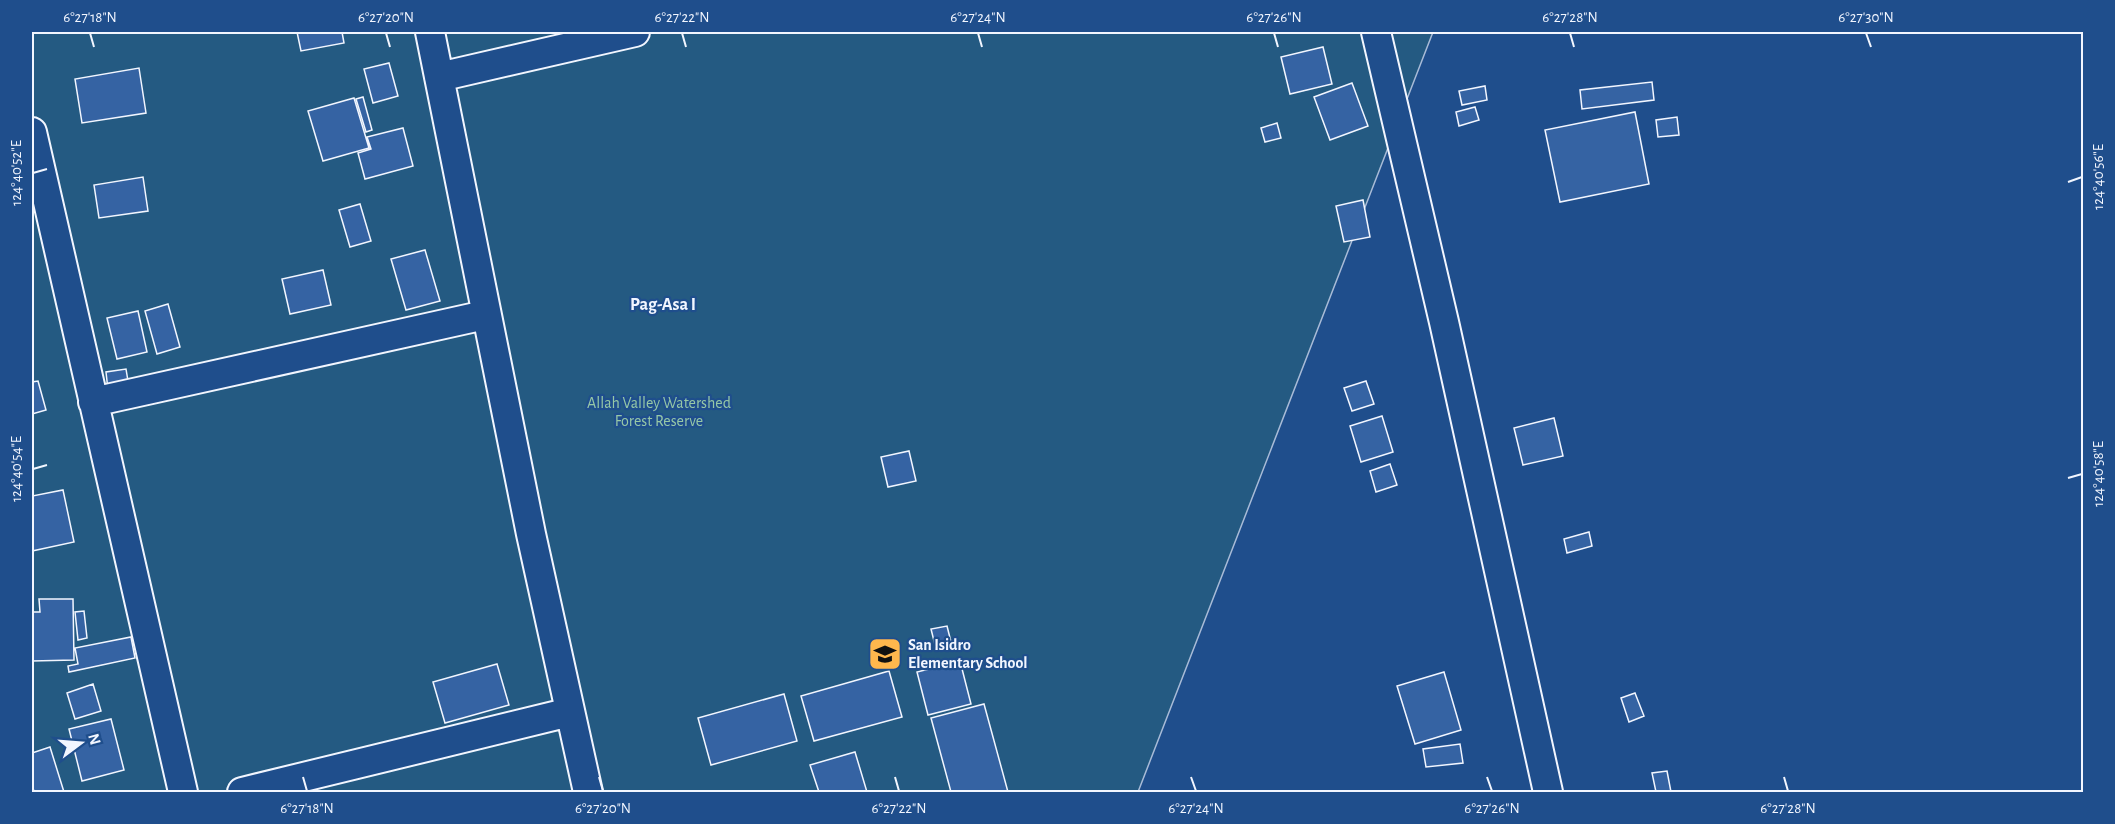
<svg xmlns="http://www.w3.org/2000/svg" width="2115" height="824" font-family="'Alegreya Sans',sans-serif">
	<style>
		.green { fill: #245a82; stroke: #a8bbd7; stroke-width: 1.5 }
		.building { fill: #3563a3; stroke: #f2f6ff; stroke-width: 1.5 }
		.lines { fill: none; stroke-linecap: round; stroke-linejoin: round }
		.street-casing { stroke: #f2f6ff; stroke-width: 32 }
		.street { stroke: #1f4e8c; stroke-width: 28 }
		.ticks { fill: none; stroke: #f2f6ff; stroke-width: 2 }
		.labels { text-anchor: middle; dominant-baseline: central; stroke-width: 4.5; stroke-linejoin: round; paint-order: stroke }
		.park-label { font-size: 16px; fill: #97c8a6; stroke: #1f4e8c }
		.poi-label { font-size: 16px; font-weight: bold; fill: #f2f6ff; stroke: #1f4e8c; text-anchor: start }
		.neighbourhood-label { font-size: 18px; font-weight: bold; fill: #f2f6ff; stroke: #1f4e8c }
		.neatline { fill: none; stroke: #f2f6ff; stroke-width: 2 }
		.ticks-label { font-size: 15px; text-anchor: middle; fill: #f2f6ff }
	</style>
	<rect width="100%" height="100%" fill="#1f4e8c"/>
	<path class="green" d="M32,32H1433L1138,792H32Z"/>
	<path class="building" d="M297,32H342L344,43L301,51Z
		M1323,47L1332,84L1290,94L1281,57Z
		M389,63L398,96L373,103L364,69Z
		M139,68L146,113L82,123L75,79Z
		M1652,82L1654,100L1582,109L1580,90Z
		M1352,83L1368,126L1330,140L1314,97Z
		M1485,86L1487,100L1462,105L1459,91Z
		M363,97L372,130L366,132L356,99Z
		M354,98L369,148L323,161L308,111Z
		M1475,107L1479,120L1459,126L1456,112Z
		M1635,112L1649,184L1560,202L1545,130Z
		M1677,117L1679,135L1658,137L1656,120Z
		M1277,123L1281,138L1265,142L1261,128Z
		M403,128L413,166L365,179L358,153L371,149L367,137Z
		M143,177L148,211L99,218L94,185Z
		M1363,200L1370,237L1344,242L1336,206Z
		M360,204L371,241L350,247L339,210Z
		M425,250L440,301L406,310L391,259Z
		M323,270L331,305L290,314L282,279Z
		M168,304L180,347L157,354L145,311Z
		M138,311L147,352L117,359L107,318Z
		M126,369L129,387L108,390L106,372Z
		M38,381L46,410L32,414V382Z
		M1366,381L1374,404L1352,411L1344,388Z
		M1382,416L1393,452L1361,462L1350,426Z
		M1554,418L1563,456L1523,465L1514,428Z
		M909,451L916,481L888,487L881,457Z
		M1390,464L1397,485L1376,492L1370,471Z
		M63,490L74,542L32,551V496Z
		M1589,532L1592,546L1567,553L1564,539Z
		M39,599H73L74,660L32,661V612H40Z
		M84,611L87,638L78,640L75,612Z
		M947,626L951,642L935,645L931,629Z
		M131,637L135,658L69,672L68,666L78,664L75,648Z
		M960,661L971,704L928,715L917,672Z
		M497,664L509,705L445,723L433,682Z
		M889,671L902,717L814,741L801,696Z
		M1444,672L1461,730L1415,744L1397,686Z
		M93,684L101,711L75,719L67,693Z
		M1635,693L1644,716L1629,722L1621,698Z
		M784,694L797,741L711,765L698,718Z
		M984,704L1008,792H951L931,718Z
		M111,719L124,770L82,781L69,729Z
		M1460,744L1463,763L1426,767L1423,749Z
		M50,747L64,792H34L32,784V753Z
		M855,752L867,792H819L810,765Z
		M1667,771L1671,792H1656L1652,773Z"/>
	<g class="lines">
		<g class="street-casing">
			<path id="street" d="M430,32L531,534L588,792
				M1376,32L1444,322L1548,792
				M439,77L635,32
				M32,132L183,792
				M93,402L485,315
				M242,792L570,712"/>
		</g>
		<use href="#street" class="street"/>
	</g>
	<path class="ticks" d="M90,33L94,47M386,33L390,47M682,33L686,47M978,33L982,47M1274,33L1278,47M1570,33L1574,47M1866,33L1871,47M33,173L47,169M2068,182L2082,177M33,469L47,465M2068,478L2082,474M303,777L307,791M599,777L603,791M895,777L899,791M1191,777L1196,791M1487,777L1492,791M1784,777L1788,791"/>
	<defs>
		<g id="school-square" transform="scale(1.725)"><rect x="-9" y="-9" width="18" height="18" rx="4" fill="#ffb74d" stroke="#1f4e8c"/><path d="M0-5L7-2L0 1L-7-2ZM-4 1L0 2.5L4 1V4Q0 6-4 4Z" fill="#111"/></g>
	</defs>
	<g fill-rule="evenodd">
		<use href="#school-square" x="885" y="654"/>
	</g>
	<g class="labels">
		<g class="park-label">
			<text x="659" y="403">Allah Valley Watershed<tspan x="659" dy="18">Forest Reserve</tspan></text>
		</g>
		<g class="poi-label">
			<text x="908" y="645">San Isidro<tspan x="908" dy="18">Elementary School</tspan></text>
		</g>
		<g class="neighbourhood-label">
			<text x="663" y="305">Pag-Asa I</text>
		</g>
	</g>
	<rect width="2115" height="824" fill="none" stroke="#1f4e8c" stroke-width="66"/>
	<g transform="translate(81 743) rotate(74)" stroke="#1f4e8c" stroke-width="4.5" paint-order="stroke">
	<path d="M0-4.5L10 22L0 15L-10 22Z" fill="#f2f6ff"/>
	<text y="-9" font-size="16" font-weight="bold" text-anchor="middle" fill="#f2f6ff">N</text>
	</g>
	<rect x="33" y="33" width="2049" height="758" class="neatline"/>
	<g class="ticks-label">
		<text x="90" y="22">6°27'18"N</text>
		<text x="386" y="22">6°27'20"N</text>
		<text x="682" y="22">6°27'22"N</text>
		<text x="978" y="22">6°27'24"N</text>
		<text x="1274" y="22">6°27'26"N</text>
		<text x="1570" y="22">6°27'28"N</text>
		<text x="1866" y="22">6°27'30"N</text>
		<text transform="translate(16 173) rotate(-90)" y="5">124°40'52"E</text>
		<text transform="translate(2098 177) rotate(-90)" y="5">124°40'56"E</text>
		<text transform="translate(16 469) rotate(-90)" y="5">124°40'54"E</text>
		<text transform="translate(2098 474) rotate(-90)" y="5">124°40'58"E</text>
		<text x="307" y="813">6°27'18"N</text>
		<text x="603" y="813">6°27'20"N</text>
		<text x="899" y="813">6°27'22"N</text>
		<text x="1196" y="813">6°27'24"N</text>
		<text x="1492" y="813">6°27'26"N</text>
		<text x="1788" y="813">6°27'28"N</text>
	</g>
</svg>
